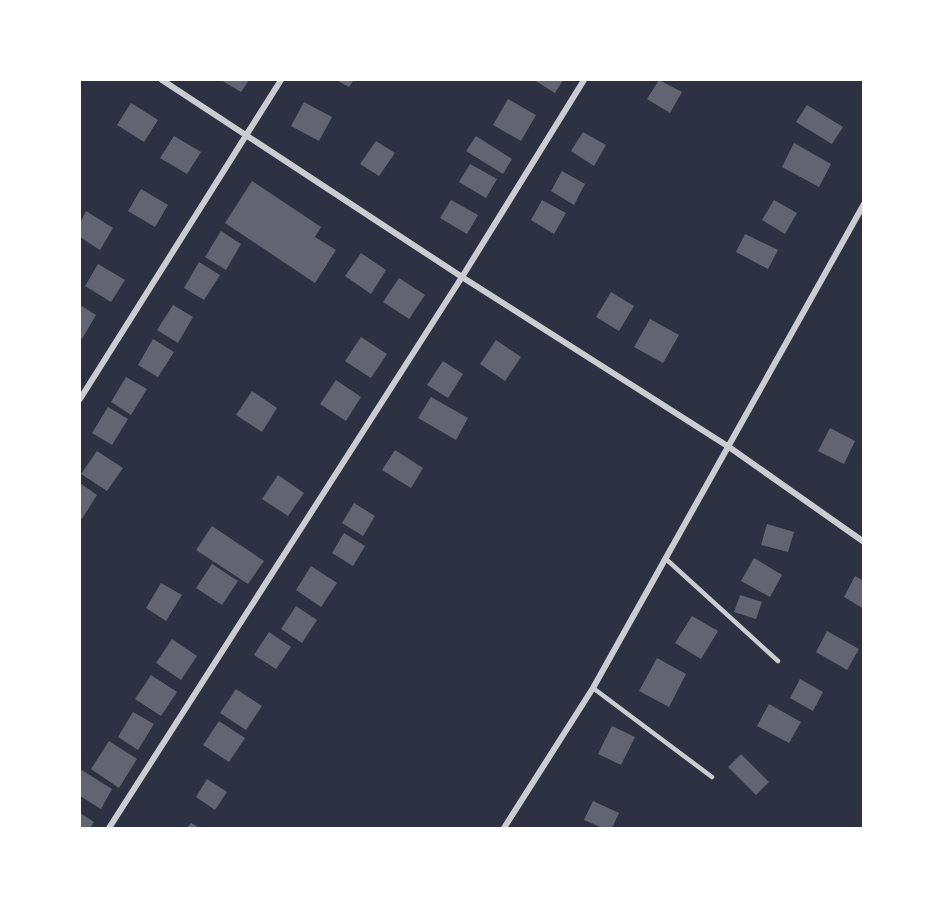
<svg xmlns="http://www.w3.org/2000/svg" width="943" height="908" font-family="Roboto,sans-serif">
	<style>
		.building { fill: #626471 }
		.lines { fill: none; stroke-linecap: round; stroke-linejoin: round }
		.service { stroke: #caccd0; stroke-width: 4.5 }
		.minor { stroke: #caccd0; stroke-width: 6 }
	</style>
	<rect width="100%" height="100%" fill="#2d3142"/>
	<path class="building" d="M221,80H249L241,92Z
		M336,80H354L349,87Z
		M534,80H563L555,93Z
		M659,80L682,92L670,113L647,99Z
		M508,99L536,115L521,141L493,125Z
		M304,102L332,117L319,141L291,126Z
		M131,103L158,120L144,142L117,125Z
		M807,105L843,127L832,144L796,122Z
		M583,132L606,145L594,166L571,151Z
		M174,136L201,152L187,174L160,158Z
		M476,136L512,159L503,174L466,151Z
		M376,141L395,153L379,176L360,164Z
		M794,143L831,164L819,187L782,167Z
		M470,164L497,179L486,198L459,182Z
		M562,171L585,184L574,205L551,191Z
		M252,181L321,227L315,237L336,250L315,283L225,223Z
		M141,189L168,205L155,227L128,211Z
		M451,200L478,215L467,234L440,218Z
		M542,200L566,213L554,234L531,220Z
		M774,200L797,213L785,234L762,220Z
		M86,211L113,228L100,250L80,237V223Z
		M221,231L241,244L226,270L205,257Z
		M745,234L778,250L768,269L736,252Z
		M361,253L386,270L371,294L345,276Z
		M199,262L220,275L204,300L184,288Z
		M98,264L125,280L111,302L85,286Z
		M399,278L425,295L409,319L383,302Z
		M611,292L634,306L619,331L596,317Z
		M80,305L96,315L82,339L80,337Z
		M173,305L193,317L178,343L157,330Z
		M650,319L679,335L663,363L634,347Z
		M361,337L387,354L371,378L345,361Z
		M153,339L174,352L158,377L138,365Z
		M496,340L521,357L505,381L480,364Z
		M443,361L463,374L448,398L427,385Z
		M126,377L147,389L131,415L111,402Z
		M336,380L361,397L346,421L320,404Z
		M252,391L277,408L262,432L236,415Z
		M431,397L468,418L456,440L418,418Z
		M108,407L128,419L112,445L92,433Z
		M830,428L855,441L844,464L818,451Z
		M395,450L423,468L411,488L382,470Z
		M97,451L123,468L107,491L81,474Z
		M278,475L304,493L288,516L262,499Z
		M80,483L97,495L82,519L80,518Z
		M354,503L375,516L363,536L342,523Z
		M767,524L794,532L788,552L761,545Z
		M212,526L264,561L248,584L196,550Z
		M344,533L365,546L353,566L332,553Z
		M754,558L782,575L770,597L741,581Z
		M212,564L238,581L222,605L196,588Z
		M311,566L337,583L321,607L296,590Z
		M855,576L864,581V609L844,597Z
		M161,583L182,595L166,621L146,608Z
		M740,595L762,602L756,619L734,612Z
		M296,606L317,620L302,643L281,629Z
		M692,616L718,631L701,659L675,643Z
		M827,631L859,649L847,670L816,652Z
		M269,632L291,647L276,669L254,655Z
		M172,639L197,656L181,680L156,663Z
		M657,658L686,674L669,707L639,691Z
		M151,675L177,692L161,716L135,699Z
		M800,679L823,692L813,711L790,698Z
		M236,689L262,706L246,730L220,713Z
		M769,704L801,722L789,743L757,726Z
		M133,712L154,724L138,750L118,737Z
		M219,721L245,738L229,762L203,745Z
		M612,726L635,737L621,765L598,754Z
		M109,741L137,759L119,788L91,769Z
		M741,754L769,782L756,795L728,767Z
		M80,769L112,789L101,809L80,796Z
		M207,779L227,792L215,810L196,797Z
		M593,801L619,813L612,828H603L584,820Z
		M80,813L94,822L90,828H80Z
		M191,823L200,828H187Z"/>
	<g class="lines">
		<path class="service" d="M666,559L778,661
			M593,688L712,777"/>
		<path class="minor" d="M162,80L462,277L729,447L864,542
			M80,399L281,80
			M109,828L462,277L584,80
			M504,828L593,688L864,204"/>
	</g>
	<rect width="943" height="908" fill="none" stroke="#ffffff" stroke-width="162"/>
</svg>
